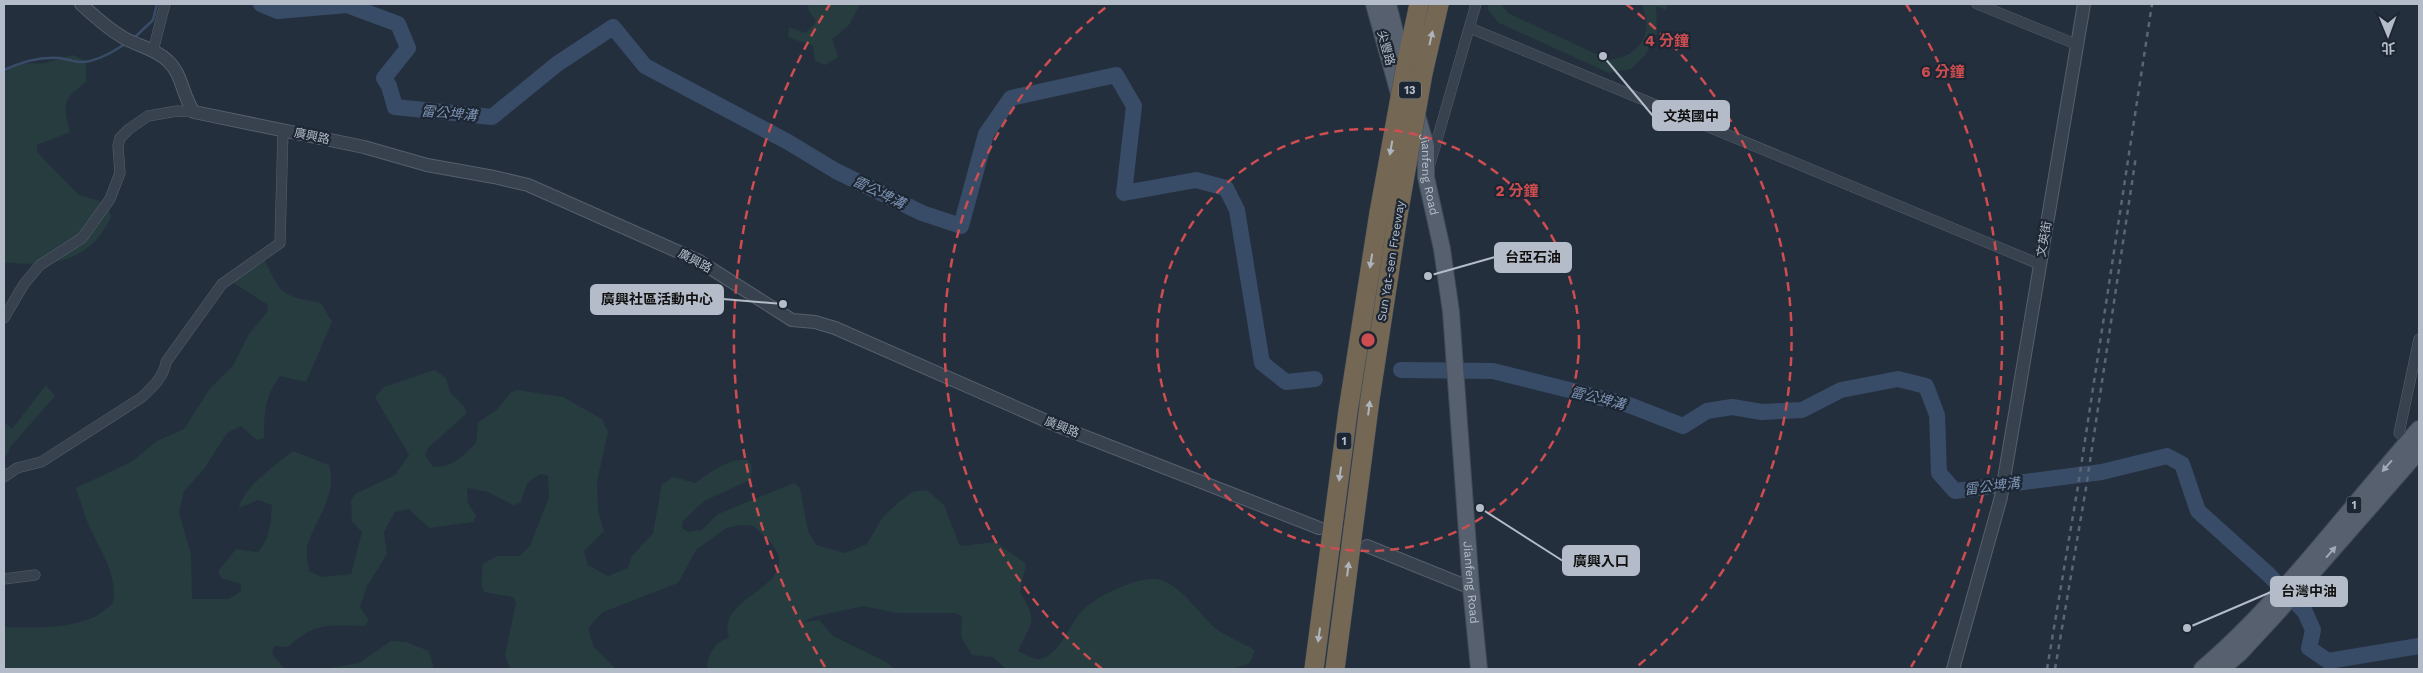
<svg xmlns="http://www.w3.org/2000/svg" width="2423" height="673" font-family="'Work Sans','Noto Sans TC',sans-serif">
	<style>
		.green { fill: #263c3f }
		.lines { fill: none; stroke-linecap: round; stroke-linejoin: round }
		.stream { stroke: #394c67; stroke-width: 2.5 }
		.river { stroke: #394c67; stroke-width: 16 }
		.minor-casing { stroke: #565f6c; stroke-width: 11 }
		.tertiary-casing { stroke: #565f6c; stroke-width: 14 }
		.primary-casing { stroke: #414a57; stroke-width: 18 }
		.motorway-casing { stroke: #434c59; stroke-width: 20 }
		.minor { stroke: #38414e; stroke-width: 10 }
		.tertiary { stroke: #38414e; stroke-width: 12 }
		.primary { stroke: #56606e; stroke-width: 16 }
		.motorway { stroke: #746855; stroke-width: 19 }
		.rail { stroke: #5a6575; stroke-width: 2.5; stroke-dasharray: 5 5; stroke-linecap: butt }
		.motorway-bridge-casing { stroke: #434c59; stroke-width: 20; stroke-linecap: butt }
		.motorway-bridge { stroke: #746855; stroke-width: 19 }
		.oneway { fill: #aeb4bd }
		.oneway2 { fill: #a1aab7 }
		.ring { fill: none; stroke: #ce4d50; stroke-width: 2.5; stroke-dasharray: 9 6 }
		.labels { text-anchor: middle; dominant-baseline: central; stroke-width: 4.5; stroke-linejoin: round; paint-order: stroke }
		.shield { fill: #1d2633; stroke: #878f9c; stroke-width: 1 }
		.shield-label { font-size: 11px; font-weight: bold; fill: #b4bcc9 }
		.street-label { font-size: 12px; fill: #b4bcc9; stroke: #1d2633 }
		.water-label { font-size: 14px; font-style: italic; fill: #7c92b1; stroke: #1d2633 }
		.centre { fill: #ce4d50; stroke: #1d2633; stroke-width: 2.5 }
		.ring-label { font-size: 15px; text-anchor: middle; font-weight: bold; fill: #ce4d50; stroke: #1d2633; stroke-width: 4.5; stroke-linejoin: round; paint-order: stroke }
		.leader { fill: none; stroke: #b4bcc9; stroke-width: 2 }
		.callout-dot { fill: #b4bcc9; stroke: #1d2633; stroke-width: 2 }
		.callout { fill: #b4bcc9; stroke: #b4bcc9; stroke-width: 2 }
		.callout-label { font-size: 14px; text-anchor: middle; font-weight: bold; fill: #111 }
	</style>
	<rect width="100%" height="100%" fill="#242f3e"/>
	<path class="green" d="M809,4H860L849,25L832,39L838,57L825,65L815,61L813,46L788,37L789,27L806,33L816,22L808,9Z
		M1488,4H1501L1508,13L1609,60C1640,57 1655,32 1641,4H1668L1666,10L1656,6L1657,33L1646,54L1631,69L1609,73L1499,23L1488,10Z
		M73,55L86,61V82C62,100 63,104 70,132L37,145V152L79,195L107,203L111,217C89,264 50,267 4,262V73L16,64L45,63Z
		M263,257C282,295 279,295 321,303L332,322L306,382L280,376C265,395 264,414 264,438L257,440L241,426L227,433L204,469L184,491L179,512L191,555L192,599H229L241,591V584L221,578L218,571L236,549L258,552C270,539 271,522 272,505L258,500L239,508C241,489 278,463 293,451L329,465C338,496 315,519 307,547C306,554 308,564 309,571L322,577L351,574L362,532L352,522L351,501L355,494L395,475L409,455L375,397L384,387L434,370L446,378L450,392L465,407L466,414L428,448L425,455L433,467C455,467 461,457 476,443L478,422L497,410L510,393L517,390L563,397L602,419L608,432L597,482L598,511L604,531L584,551L588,565L608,576L628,568L632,556L653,533L662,484L674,477L695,483C712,472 727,458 748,460L752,466L750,480L704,501L683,521L682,528L688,532L702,530L718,514L794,483L800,488L808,531L816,545L845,553L867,544L883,517L899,502L912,492L927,490L944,505L960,546L996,542L1026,564L1020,592C1039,624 1031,621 1018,651C1024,654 1033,659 1039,659C1058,658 1070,623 1082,611C1097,596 1136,577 1157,579C1179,582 1200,615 1215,628C1226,637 1243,643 1255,650L1250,663L1233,669H1006L993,657L972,655L961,637L962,616L955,613H898L863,606L813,617L803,622L819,620L833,636L886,662L895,669H707C708,654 714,643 729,637C716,601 782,590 779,560C779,547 762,535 754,526L740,525L726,528L696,550L678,583L603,612L588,628L594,647L616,669H510L505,655L516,603L513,597L484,592L481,585L483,564L497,556H519L530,546L549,497L548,476L541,474L528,482L520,503L513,505L488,492L467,488L468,503L476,516L473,522L429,528L409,509L395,512L384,532L387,554L367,586L360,607L369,620L364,626C327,626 317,621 288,647L274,646L272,654L285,669H4V627C33,628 67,629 94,617C101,614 108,607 113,603C118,572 98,548 87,521C83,511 80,499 76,488L131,462L157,441L184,429L211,387L232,367L249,334L267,312L268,305L232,282Z
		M46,385L55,396L11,446L4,461L8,473L4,475V422L12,429Z
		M391,641L406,642L429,651L434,669H325L359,663Z"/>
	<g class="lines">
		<path class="stream" d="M134,38L153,20L157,4
			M4,70C21,62 40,56 60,58C71,60 79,64 90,61C103,58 114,51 125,44"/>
		<path class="river" d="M261,4L278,11L347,5L398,24L408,48L384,78L389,86L395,107L492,117L557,64L613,27L645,66L788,142L836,171L922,213L961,226L986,134L1011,98L1116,75L1134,106L1124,193L1196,180L1226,188L1237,210L1262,363L1286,382L1315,379
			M1401,370L1493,371L1629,405L1683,426L1707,411L1732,407L1762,412L1802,410L1841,390L1898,379L1926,386L1937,415L1939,473L1955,491L2102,472L2167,456L2182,464L2198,511L2268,574L2305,612L2313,630L2309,648L2328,661L2419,646"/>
		<g class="minor-casing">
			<path id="minor" d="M1977,4L2078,45
				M1470,28L2039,264
				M153,51L165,4
				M1430,164L1476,4
				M4,318L24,284L40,265L82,238L110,199L120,173L118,146L120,138L129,129L148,116L177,111L194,112
				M2411,446L2399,433L2419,339
				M4,477L17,468L41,462L142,397C153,387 164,376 166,362L222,284L280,243L283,130
				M4,579L35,575"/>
		</g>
		<g class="tertiary-casing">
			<path id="tertiary" d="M81,4C94,16 108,29 124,38C138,46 156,49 168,61C183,75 182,96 194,112L364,147L427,165L494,177L528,185L699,261L792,320L815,322L835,328L1058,426L1319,528
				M1367,546L1471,588
				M1953,669L2001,497L2084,4"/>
		</g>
		<g class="primary-casing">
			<g id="primary">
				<path d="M1374,4L1400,97"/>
				<path d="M1388,4L1405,72"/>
				<path id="s1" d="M1416,112L1426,146V177L1442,249L1451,312L1471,588L1479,669"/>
				<path d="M2202,669C2281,602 2349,508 2419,429"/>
				<path d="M2221,669L2240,653L2277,613L2419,451"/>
			</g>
		</g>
		<g class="motorway-casing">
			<path id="motorway" d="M1406,65L1419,4
				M1423,73L1439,4
				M1314,669L1348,411L1379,213
				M1335,669L1370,399L1398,215"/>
		</g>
		<use href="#minor" class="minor"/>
		<use href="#tertiary" class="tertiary"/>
		<use href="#primary" class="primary"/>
		<use href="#motorway" class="motorway"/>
		<path class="rail" d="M2047,669L2078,486L2152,4
			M2055,669L2086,488L2136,156"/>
		<g class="motorway-bridge-casing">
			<path id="motorway-bridge" d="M1379,213L1406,65
				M1398,215L1423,73"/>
		</g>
		<use href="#motorway-bridge" class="motorway-bridge"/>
	</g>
	<defs><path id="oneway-solid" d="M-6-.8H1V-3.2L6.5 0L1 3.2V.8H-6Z" transform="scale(1.25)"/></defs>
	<g class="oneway">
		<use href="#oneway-solid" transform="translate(1431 38) rotate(-77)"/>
		<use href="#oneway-solid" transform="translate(1391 148) rotate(100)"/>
		<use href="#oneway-solid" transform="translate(1371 261) rotate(99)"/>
		<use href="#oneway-solid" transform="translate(1369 408) rotate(-83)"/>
		<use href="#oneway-solid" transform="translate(1340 474) rotate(98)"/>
		<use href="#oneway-solid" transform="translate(1348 569) rotate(-83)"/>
		<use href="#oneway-solid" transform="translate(1319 635) rotate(98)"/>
	</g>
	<g class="oneway2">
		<use href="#oneway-solid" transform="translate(2387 466) rotate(131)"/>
		<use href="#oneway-solid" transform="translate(2331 552) rotate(-49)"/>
	</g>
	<g class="ring">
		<circle cx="1368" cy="340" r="211"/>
		<path d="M1102 669A423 423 0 0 1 1110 4M1626 4A423 423 0 0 1 1634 669"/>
		<path d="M825 667A634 634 0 0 1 830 4M1906 4A634 634 0 0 1 1911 667"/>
	</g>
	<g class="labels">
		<g class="shield">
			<rect x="1399" y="81.5" width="22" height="17" rx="4"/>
			<rect x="1336.5" y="432.5" width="15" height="17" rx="4"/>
			<rect x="2346.5" y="496.5" width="15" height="17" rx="4"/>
		</g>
		<g class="shield-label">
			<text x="1410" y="90">13</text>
			<text x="1344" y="441">1</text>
			<text x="2354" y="505">1</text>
		</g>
		<g class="street-label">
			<text transform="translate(1386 48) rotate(75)">尖豐路</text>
			<text transform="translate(312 136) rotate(12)">廣興路</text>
			<text stroke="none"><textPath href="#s1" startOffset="64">Jianfeng Road</textPath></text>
			<text transform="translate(2044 239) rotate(-80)">文英街</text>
			<text transform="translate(695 261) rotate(28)">廣興路</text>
			<text transform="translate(1391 261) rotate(-81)">Sun Yat-sen Freeway</text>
			<text transform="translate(1062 427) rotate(22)">廣興路</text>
			<text stroke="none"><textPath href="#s1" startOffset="475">Jianfeng Road</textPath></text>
		</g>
		<g class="water-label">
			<text transform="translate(449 113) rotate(5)">雷公埤溝</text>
			<text transform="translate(879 192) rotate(26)">雷公埤溝</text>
			<text transform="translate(1598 398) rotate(14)">雷公埤溝</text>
			<text transform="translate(1992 486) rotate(-7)">雷公埤溝</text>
		</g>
	</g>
	<circle cx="1368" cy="340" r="8" class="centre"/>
	<g class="ring-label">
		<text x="1667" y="46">4 分鐘</text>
		<text x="1943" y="77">6 分鐘</text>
		<text x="1517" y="196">2 分鐘</text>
	</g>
	<path class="leader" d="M1603 56L1653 116M1428 276L1495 257M783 304L723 299M1480 508L1563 561M2187 628L2271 592"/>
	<g class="callout-dot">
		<circle cx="1603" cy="56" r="5"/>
		<circle cx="1428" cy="276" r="5"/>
		<circle cx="783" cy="304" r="5"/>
		<circle cx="1480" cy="508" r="5"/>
		<circle cx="2187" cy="628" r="5"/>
	</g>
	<g class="callout">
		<rect x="1653" y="101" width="76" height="29" rx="5"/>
		<rect x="1495" y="243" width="76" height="29" rx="5"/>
		<rect x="591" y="285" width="132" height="29" rx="5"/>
		<rect x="1563" y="546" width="76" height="29" rx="5"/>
		<rect x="2271" y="577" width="76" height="29" rx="5"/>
	</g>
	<g class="callout-label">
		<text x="1691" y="121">文英國中</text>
		<text x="1533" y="262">台亞石油</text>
		<text x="657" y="304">廣興社區活動中心</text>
		<text x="1601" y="566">廣興入口</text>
		<text x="2309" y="596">台灣中油</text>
	</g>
	<rect width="2423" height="673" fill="none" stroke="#b4bcc9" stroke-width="10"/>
	<g transform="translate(2388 35) rotate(179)" stroke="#1d2633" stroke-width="4" paint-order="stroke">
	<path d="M0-4L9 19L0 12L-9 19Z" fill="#b4bcc9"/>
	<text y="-8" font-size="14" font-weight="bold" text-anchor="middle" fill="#b4bcc9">北</text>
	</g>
</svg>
